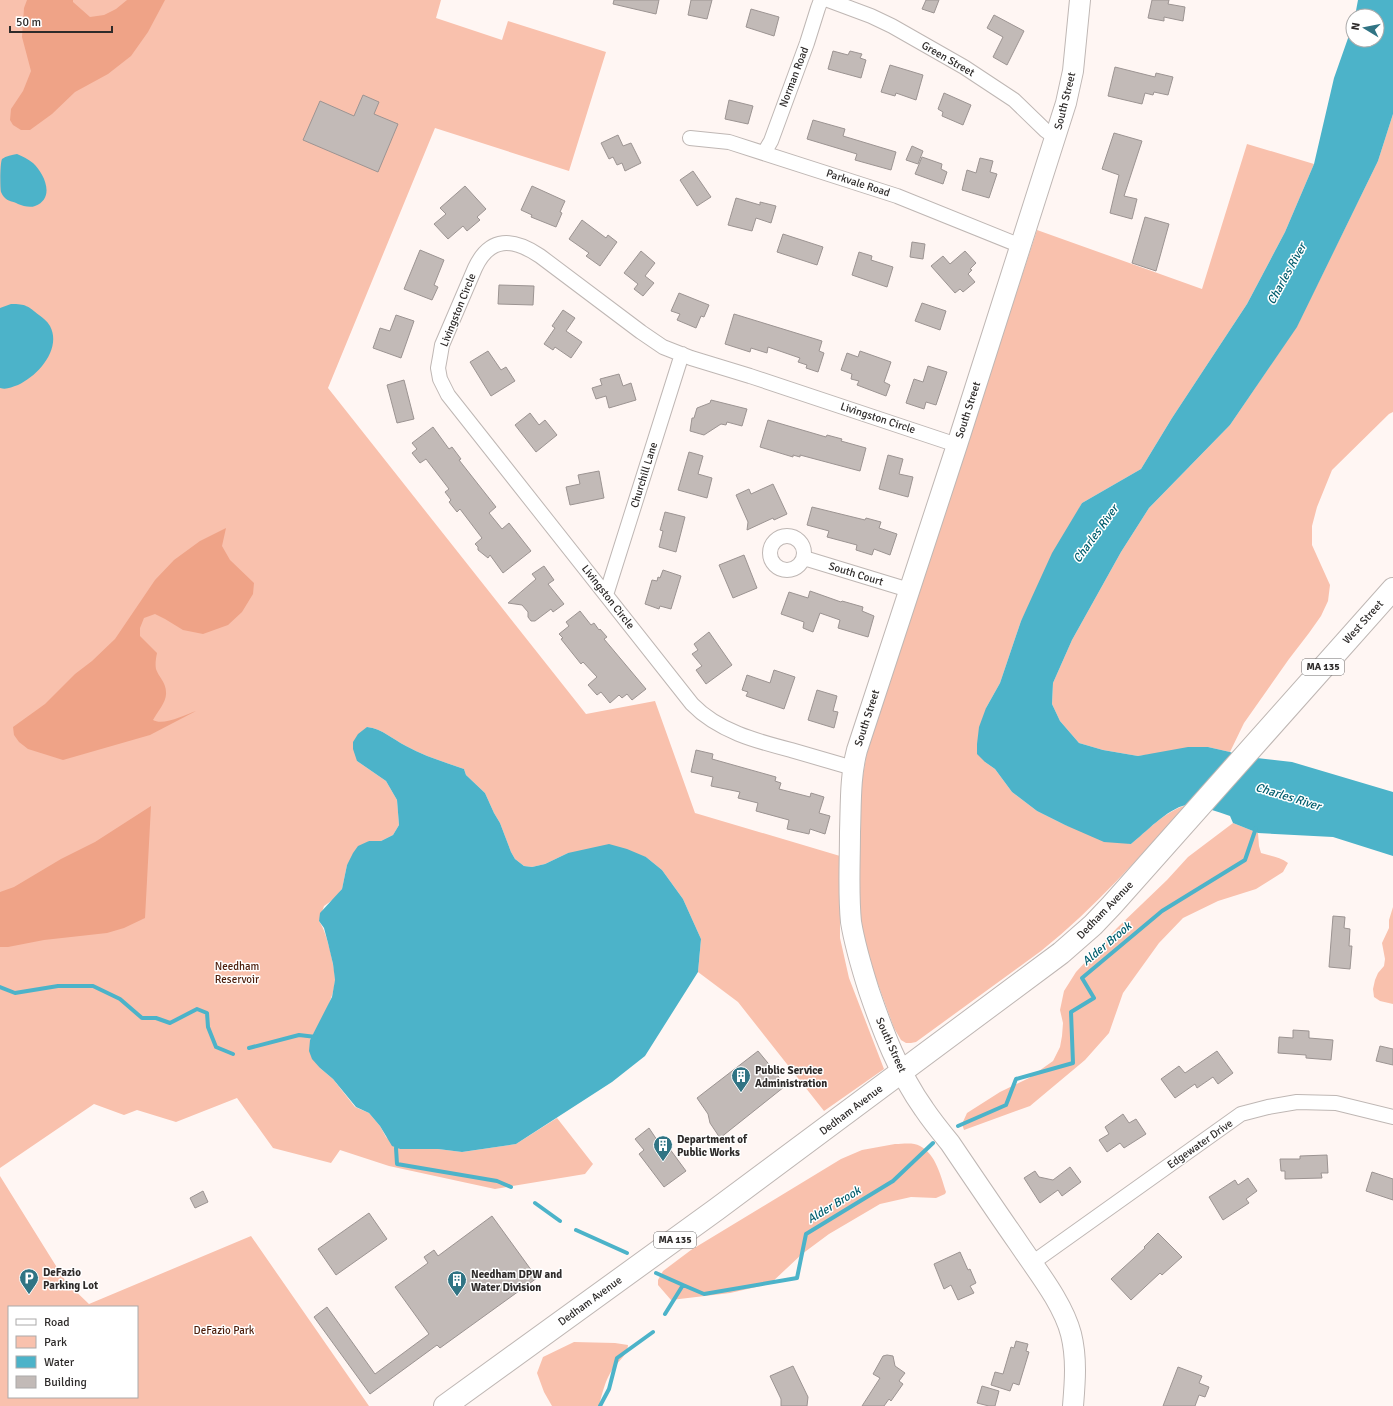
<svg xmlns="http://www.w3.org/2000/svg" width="1393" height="1406" font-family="Signika,sans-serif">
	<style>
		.green { fill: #f9c1ad; fill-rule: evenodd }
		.forest { fill: #efa387 }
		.water { fill: #4cb3c9 }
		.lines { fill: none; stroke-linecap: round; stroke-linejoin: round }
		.stream { stroke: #4cb3c9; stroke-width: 4 }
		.building { fill: #c2bab7; stroke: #9c9492 }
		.street-casing { stroke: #bfb7b4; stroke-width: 16 }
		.secondary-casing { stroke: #bfb7b4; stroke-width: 22 }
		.primary-casing { stroke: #bfb7b4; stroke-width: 24 }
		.street { stroke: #fff; stroke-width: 14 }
		.secondary { stroke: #fff; stroke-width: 20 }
		.primary { stroke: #fff; stroke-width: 22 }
		.labels { text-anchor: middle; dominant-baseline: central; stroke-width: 3; stroke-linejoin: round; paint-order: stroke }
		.shield { fill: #fff; stroke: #6d6b6a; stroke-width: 1 }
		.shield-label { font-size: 10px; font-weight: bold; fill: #2e2b2a }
		.street-label { font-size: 11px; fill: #2e2b2a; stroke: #fff }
		.park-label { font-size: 11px; fill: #4c1d0a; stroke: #fff }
		.poi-label { font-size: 11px; font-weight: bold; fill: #2e2b2a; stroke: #fff; text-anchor: start }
		.water-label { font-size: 12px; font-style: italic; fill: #015d6d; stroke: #fff }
	</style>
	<rect width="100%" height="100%" fill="#fff6f3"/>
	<path class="green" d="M0,0H441L436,18L502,40L508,21L606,52L569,171L435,128L328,388L586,714L655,701L695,813L840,856V938L849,978L884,1069L824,1111L738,1002L698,972L701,939L683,899L662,870L646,857L568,853L545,864L532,867L524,866L515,859L511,852L500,823L494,813L485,793L466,775L464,769C444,762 424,756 406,746C392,739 383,729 367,727L357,761L386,781L397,800L399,825L393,835L381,841H369L347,865L342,889L334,899L324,906L319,921C325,930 327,940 330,950C332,960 335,971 335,981C333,1002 320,1022 310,1040L320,1068L333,1079L355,1107L369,1113L380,1126L386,1137L400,1149H438L462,1152L516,1144L557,1118L593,1164L585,1174L495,1189L389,1166L340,1150L331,1163L273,1148L237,1098L176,1122L137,1110L124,1115L94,1104L0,1168Z
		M1393,114V412L1389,414L1332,470L1317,507L1312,526V545L1330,585L1328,601L1321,616L1309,633L1289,659L1244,723L1230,752L1208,747L1138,756L1103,750L1079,743L1060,721L1052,704L1053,683L1072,640L1121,552L1149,508L1230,425L1297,326L1378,161Z
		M1247,144L1314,164L1285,232L1247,304L1172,418L1141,469L1082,503L1021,621L1000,683L986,708L985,762L995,769L1012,792L1037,811L1065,825L1131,844C1148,830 1165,811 1187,805C1140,856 1095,908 1041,951L916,1042L911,1043H906L901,1040L894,1028L867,954L864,940L854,880L862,781L868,746L874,727L1037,230L1202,289Z
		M1233,823L1258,833L1259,846L1261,853C1270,856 1280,857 1288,863L1283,872L1256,889L1218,901L1183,918L1159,943L1123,993L1109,1033L1085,1060L1030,1106L964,1130L962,1124L967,1113L1000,1092L1029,1078L1053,1061L1060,1047L1062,1036L1063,1023L1060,1010L1064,991L1076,972L1117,928L1167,880L1188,857Z
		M1393,907V1004L1380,1001L1374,997L1373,989L1375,980L1378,973L1384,966L1385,959L1382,943L1389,928V920Z
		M895,1144C903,1144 913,1142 920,1146C936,1154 941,1177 946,1192L945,1194L936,1198L911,1197L880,1204L829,1234L802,1254L770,1284L730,1293L671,1300L658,1285V1280L663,1271L691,1250L841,1159L862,1150Z
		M0,1176L66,1282L89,1304L251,1236L369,1406H0ZM9,1307H137V1397H9Z
		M574,1342L615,1343L628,1345C628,1355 617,1362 612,1370C605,1381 602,1394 599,1406H552L544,1392L537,1373L543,1357Z"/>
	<path class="forest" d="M27,0H73V2L90,17L104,15L116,9L127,0H165L148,32L131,56L108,74L75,92L52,114L30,130H21L13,125L10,120L11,109L23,91L31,71L22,37L24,8Z
		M226,528L222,546L230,560L254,583L253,594L242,612L228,625L203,634L183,630L165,619L155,614L144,618L140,628V636L157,653C156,658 155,664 156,669C158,676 166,682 166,692C167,702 157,712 153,720C163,726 185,715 196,711L150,735L63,760L28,749L19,742L14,735L13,727L45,704L75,674L92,661L115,639L155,580L174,560L200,541Z
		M151,806L145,918L124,928L107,933L44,940L8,947H0V892L14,887L61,859L95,842Z"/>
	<path class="water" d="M1358,0H1393V114L1378,161L1297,327L1230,425L1149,508L1121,552L1072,640L1053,683L1052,704L1060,721L1079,743L1103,750L1138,756L1188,747H1208L1230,752L1240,756L1292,762L1393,792V856L1333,837L1258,833L1233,823L1230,816C1219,812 1197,804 1186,805C1167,809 1145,833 1131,844L1104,842L1065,825L1037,811L1012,792L995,769L985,762L977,754V744L979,727L986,708L1000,683L1021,621L1052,553L1082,503L1141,469L1172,418L1247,304L1285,232L1314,164L1334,78L1353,24V40H1377V16H1355Z
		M17,154C22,156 28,159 33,163C44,173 56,198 35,206C30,208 23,206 18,204C13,201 8,202 4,197C3,196 2,194 1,192C0,188 0,163 2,159C6,156 12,155 17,154Z
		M11,304C26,304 28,306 39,315C43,318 47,321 50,326C62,349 38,376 18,385C11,387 7,390 0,388V308Z
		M367,727C383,729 392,739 406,746C424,756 444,762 464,769L466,775L485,793L494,813L500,823L511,852L515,859L524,866L532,867L545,864L568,853L609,844L627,849L646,857L662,870L683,899L701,939L698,972L645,1056L612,1082L516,1144L462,1152L438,1149H400L392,1146L380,1126L369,1113L356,1107L333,1079L320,1068L312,1059L309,1051L310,1040L332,997L335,980L333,964L328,943L324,928L319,921L320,913L342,889L347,865L353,853L358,846L369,841H381L393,835L399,825L397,800L386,781L357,761L353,749V742L358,734Z"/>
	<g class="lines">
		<path class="stream" d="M0,987L15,993L58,986H93L120,999L142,1018H156L170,1023L197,1009L207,1013L208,1027L216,1047L233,1054
			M249,1048L299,1035L316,1037
			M958,1126L1006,1105L1016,1079L1073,1063L1071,1012L1094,998L1082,978L1162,911L1245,860L1256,828
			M398,1144L396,1148L397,1164L497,1181L511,1187
			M535,1203L560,1221
			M576,1230L627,1253
			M656,1273L683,1285
			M665,1314L683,1285L704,1294L797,1278L806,1234L893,1181L933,1143
			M600,1406L609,1389L617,1358L653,1332"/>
	</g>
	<path class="building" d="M614,0H659L656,14L613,4Z
		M691,0H712L707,19L688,15Z
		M926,0H939L934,13L922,9Z
		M1152,0H1169L1168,4L1185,7L1183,21L1164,17V21L1148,18Z
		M751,9L779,17L774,36L746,27Z
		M994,15L1024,31L1007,65L993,57L1003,37L987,28Z
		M833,51L848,55L850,51L862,54L860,58L866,60L861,78L828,69Z
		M890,65L923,75L916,100L896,93L895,96L881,92Z
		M1115,67L1155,77L1156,73L1173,77L1168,95L1154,92L1153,95L1145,93L1142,104L1108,96Z
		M944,93L971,105L963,125L942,116L943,112L938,109Z
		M363,95L379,102L374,114L398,124L378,172L303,140L320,101L354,116Z
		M729,100L753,106L748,124L725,119Z
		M813,120L845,129L843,136L896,152L891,170L855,160L857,154L807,139Z
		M1114,133L1142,141L1124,196L1137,199L1132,219L1110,213L1119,175L1102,169Z
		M618,135L623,146L631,143L641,163L625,171L622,163L617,165L613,157L609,159L601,143Z
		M912,146L923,151L918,164L906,160Z
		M922,157L942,164L941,169L947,172L943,184L915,174Z
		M980,158L993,161L990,172L997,174L989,198L962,190L967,170L976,173Z
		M693,171L711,197L697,206L680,180Z
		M465,186L486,209L477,217L480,220L467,231L463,226L448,239L434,224L446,214L440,208Z
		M532,186L565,201L560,212L562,213L556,227L531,217L532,215L521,210Z
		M736,198L760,205V202L776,206L771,223L756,218L752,231L728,225Z
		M1145,217L1169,224L1156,271L1132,263Z
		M582,220L606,238L608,235L617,242L600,266L586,256L589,253L569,239Z
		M783,234L823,247L817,265L777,252Z
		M912,242L925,244L923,259L910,257Z
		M420,250L444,260L434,285L438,287L432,300L404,289Z
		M641,251L655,263L645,276L654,283L643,296L634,289L638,284L624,273Z
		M965,251L976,263L970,269L972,270L968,274L975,282L963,292L960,289L955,293L931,266L943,256L950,264Z
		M859,252L872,256L871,260L893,267L887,287L852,275Z
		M499,285L534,286L533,305L498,304Z
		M679,293L709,305L704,317L701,316L696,328L677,320L680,314L671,311Z
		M922,303L946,311L940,330L915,321Z
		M563,310L575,318L566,331L582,342L571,358L555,347L553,350L544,344L555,328L552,326Z
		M734,314L822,341L819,351L824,353L818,372L806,368L807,365L798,362L800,358L768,347L767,353L751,348L750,352L725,344Z
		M396,315L414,321L401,358L373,348L380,328L390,331Z
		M488,351L501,370L506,367L515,381L491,396L470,362Z
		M860,351L891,362L884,382L890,385L886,396L857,385L859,381L851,379L852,374L841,370L847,353L858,357Z
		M928,366L947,372L936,405L926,402L924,409L906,403L914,379L923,382Z
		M619,374L623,386L631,383L636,400L609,408L606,396L596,399L592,388L602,385L600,379Z
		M404,380L414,419L397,423L387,385Z
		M711,400L747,409L742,426L727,422L726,425L721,424L704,435L690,431L692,418H694L697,408L710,403Z
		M530,413L539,425L545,420L557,435L536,452L515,425Z
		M768,420L826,437L827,435L842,439L841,441L866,448L860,471L800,455V457L793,455V457L760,447Z
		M433,427L449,449L452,447L461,459L459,460L496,507L489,513L502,529L509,523L531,551L503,573L490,555L488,558L478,550V547L475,544L482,538L460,509L457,512L449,502L451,500L445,492L449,489L426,459L420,463L412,453L417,449L412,443Z
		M689,452L703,456L698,474L712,478L707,498L678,490Z
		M888,455L903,459L899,474L913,477L908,497L879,489Z
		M599,471L604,498L570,505L566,487L580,484L578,475Z
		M773,484L787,514L774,520L773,518L747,530L748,522L736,495L749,489L751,494Z
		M812,507L865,520L866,518L881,522L879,528L897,534L890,555L874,549L872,555L856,550L857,545L827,537L829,531L807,525Z
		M665,512L685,517L676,552L659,547L663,531L660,530Z
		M744,555L757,588L733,598L719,565Z
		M544,566L554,580L548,584L564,604L553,612L551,609L535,621H531L528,617V612L522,605L508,603L536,579L532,574Z
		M663,570L681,576L671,609L660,606L659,609L645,604L652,580L657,581L658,577L660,578Z
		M810,591L841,602L842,601L863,607L862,611L874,616L868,637L838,628L840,620L820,613L813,632L803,628L804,622L781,614L789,592L808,598Z
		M580,611L591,625L594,623L599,630L600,629L607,637L604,639L646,689L632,700L627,694L622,698L619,695L610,703L601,692L597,695L588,685L597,677L583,662L581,664L561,639L563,638L559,634L569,626L566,622Z
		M709,632L732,665L706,684L696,670L702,666L692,654L698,650L694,644Z
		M774,670L795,677L784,709L746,696L748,692L742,690L747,675L770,683Z
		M817,690L837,696L833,711L838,712L834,728L808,720Z
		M696,750L713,754L712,759L776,777L775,781L781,783L779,789L810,797L811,793L824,797L819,813L830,816L825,834L810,829L809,834L787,829L789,820L756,811L758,803L738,798L740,792L711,786L713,777L691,772Z
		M1333,916L1345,917L1344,928L1350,929L1349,946H1352L1350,969L1329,967Z
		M1293,1030L1309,1031V1038L1333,1040L1331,1060L1306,1058V1055L1278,1053L1279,1037L1293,1038Z
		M1380,1046L1393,1049V1065L1376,1061Z
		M758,1051L777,1074L784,1087L720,1138L710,1123L708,1114L697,1098Z
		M1217,1051L1233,1073L1218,1084L1213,1077L1197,1088L1195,1084L1175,1098L1161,1079L1179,1066L1185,1073Z
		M1123,1114L1129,1123L1136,1119L1146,1134L1124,1148L1120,1143L1107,1152L1099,1140L1109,1134L1105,1127Z
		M649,1128L657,1140L661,1137L686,1171L664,1187L639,1154L644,1150L635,1139Z
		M1327,1155L1328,1173H1321L1322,1178L1285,1179V1171H1281L1280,1159H1300V1156Z
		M1070,1167L1081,1182L1062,1196L1058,1190L1040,1203L1024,1178L1035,1171L1039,1177L1053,1180Z
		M1372,1172L1393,1179V1200L1366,1191Z
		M1248,1178L1257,1191L1246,1199L1249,1203L1223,1220L1209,1197L1235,1180L1238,1185Z
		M203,1191L208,1202L195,1208L190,1198Z
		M369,1213L387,1239L336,1275L318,1249Z
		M492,1216L537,1278L440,1348L437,1345L370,1394L314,1317L327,1307L375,1374L429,1334L395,1287L428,1263L424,1257L434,1250L438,1256Z
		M1158,1233L1182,1257L1162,1275L1160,1273L1131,1300L1111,1279L1145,1248L1144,1247Z
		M960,1252L968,1270L970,1269L976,1283L970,1286L974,1293L958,1300L951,1285L944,1289L934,1264Z
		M1016,1341L1028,1344L1026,1351L1029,1352L1019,1385L1013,1383L1010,1391L991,1385L995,1372L1003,1374L1011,1347L1014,1348Z
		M887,1355L893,1356L895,1366L905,1373L899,1381L903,1384L891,1401L889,1399L884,1406H862L880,1378L873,1374L883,1356Z
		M793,1366L808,1397L807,1406H781V1399L770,1376Z
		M1178,1367L1202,1376L1199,1383L1209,1387L1205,1397L1199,1395L1195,1406H1163Z
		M982,1386L999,1391L995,1406H989L977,1403Z"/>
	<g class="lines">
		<g class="street-casing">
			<path id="street" d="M828,0L871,16L892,26L964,67L1014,100L1045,130L1056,138
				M690,138L729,142L897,196L1021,246
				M764,153L771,141L807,43L818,8L821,0
				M770 553a17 17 0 1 1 34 0a17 17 0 1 1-34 0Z
				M804,558L909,590
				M606,595L682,354
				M853,768C832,762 812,756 791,750C756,741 718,731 692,704L448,395L440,379L438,368L440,357L442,345L475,268C490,236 513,238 540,256L641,332L663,347L691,358L750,376L957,445
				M1032,1263L1241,1114L1268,1107L1297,1102L1336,1103L1393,1117"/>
		</g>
		<g class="secondary-casing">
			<path id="secondary" d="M1073,1406C1075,1382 1077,1358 1071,1334C1063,1303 1037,1271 1019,1244C996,1211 973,1177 950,1143C941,1132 932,1121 924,1109C899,1074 883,1032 869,991C862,969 855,946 851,922C848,892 850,862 850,832C851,804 850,776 857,750L957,445L1066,103L1073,71L1080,0"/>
		</g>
		<g class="primary-casing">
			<path id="primary" d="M445,1406L717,1209L1061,953L1093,925L1112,905L1393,589"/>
		</g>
		<use href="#street" class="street"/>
		<use href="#secondary" class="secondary"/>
		<use href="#primary" class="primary"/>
	</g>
	<defs>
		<g id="building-pin" transform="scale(1)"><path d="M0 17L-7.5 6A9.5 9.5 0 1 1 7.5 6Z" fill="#307484" stroke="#fff"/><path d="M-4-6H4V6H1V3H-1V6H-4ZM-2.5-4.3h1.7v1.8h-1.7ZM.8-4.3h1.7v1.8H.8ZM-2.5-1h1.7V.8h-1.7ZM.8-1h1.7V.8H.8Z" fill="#fff"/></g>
		<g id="parking-pin" transform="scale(1)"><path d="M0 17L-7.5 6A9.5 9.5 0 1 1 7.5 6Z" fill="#307484" stroke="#fff"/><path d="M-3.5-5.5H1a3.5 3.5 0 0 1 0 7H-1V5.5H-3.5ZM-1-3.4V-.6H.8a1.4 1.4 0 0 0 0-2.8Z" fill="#fff"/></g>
	</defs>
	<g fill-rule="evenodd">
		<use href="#building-pin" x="741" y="1076"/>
		<use href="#building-pin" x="663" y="1145"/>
		<use href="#parking-pin" x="29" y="1278"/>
		<use href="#building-pin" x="457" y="1280"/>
	</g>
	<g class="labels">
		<g class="shield">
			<rect x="1302" y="659" width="42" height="16" rx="3"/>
			<rect x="654" y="1232" width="42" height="16" rx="3"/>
		</g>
		<g class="shield-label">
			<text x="1323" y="667">MA 135</text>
			<text x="675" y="1240">MA 135</text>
		</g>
		<g class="street-label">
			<text transform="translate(948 59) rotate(30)">Green Street</text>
			<text transform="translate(794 77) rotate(-69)">Norman Road</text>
			<text transform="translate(1065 101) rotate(-76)">South Street</text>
			<text transform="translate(858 183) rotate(18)">Parkvale Road</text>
			<text transform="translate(458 310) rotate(-68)">Livingston Circle</text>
			<text transform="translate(968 410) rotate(-72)">South Street</text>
			<text transform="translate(878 418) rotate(18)">Livingston Circle</text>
			<text transform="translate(644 475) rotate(-73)">Churchill Lane</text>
			<text transform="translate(856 574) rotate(17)">South Court</text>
			<text transform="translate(608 597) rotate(52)">Livingston Circle</text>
			<text transform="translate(1363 622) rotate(-48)">West Street</text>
			<text transform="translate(867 718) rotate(-72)">South Street</text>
			<text transform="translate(1105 910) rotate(-46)">Dedham Avenue</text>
			<text transform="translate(891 1045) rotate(66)">South Street</text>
			<text transform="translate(851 1110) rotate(-37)">Dedham Avenue</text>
			<text transform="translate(1200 1144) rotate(-35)">Edgewater Drive</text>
			<text transform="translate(590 1301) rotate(-36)">Dedham Avenue</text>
		</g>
		<g class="park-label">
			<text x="237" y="966">Needham<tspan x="237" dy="13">Reservoir</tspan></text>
			<text x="224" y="1330">DeFazio Park</text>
		</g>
		<g class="poi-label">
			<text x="755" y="1070">Public Service<tspan x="755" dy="13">Administration</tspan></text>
			<text x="677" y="1139">Department of<tspan x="677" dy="13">Public Works</tspan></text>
			<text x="43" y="1272">DeFazio<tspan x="43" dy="13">Parking Lot</tspan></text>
			<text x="471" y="1274">Needham DPW and<tspan x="471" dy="13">Water Division</tspan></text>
		</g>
		<g class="water-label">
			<text transform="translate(1287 274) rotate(-61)">Charles River</text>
			<text transform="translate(1096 534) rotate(-54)">Charles River</text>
			<text transform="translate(1288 797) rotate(17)">Charles River</text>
			<text transform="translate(1107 944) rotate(-40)">Alder Brook</text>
			<text transform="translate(834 1205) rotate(-31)">Alder Brook</text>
		</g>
	</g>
	<rect x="8" y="1306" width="130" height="92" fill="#ffffff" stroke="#abaaaa"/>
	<rect x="16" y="1319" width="20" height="6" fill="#ffffff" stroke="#abaaaa"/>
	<text x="44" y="1326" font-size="12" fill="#2e2b2a">Road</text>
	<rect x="16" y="1336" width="20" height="12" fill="#f9c1ad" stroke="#abaaaa"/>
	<text x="44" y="1346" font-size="12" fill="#2e2b2a">Park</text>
	<rect x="16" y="1356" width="20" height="12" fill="#4cb3c9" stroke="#abaaaa"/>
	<text x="44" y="1366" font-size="12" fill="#2e2b2a">Water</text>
	<rect x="16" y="1376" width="20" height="12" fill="#c2bab7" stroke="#abaaaa"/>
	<text x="44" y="1386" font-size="12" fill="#2e2b2a">Building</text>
	<g transform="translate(1365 28) rotate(280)"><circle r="19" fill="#ffffff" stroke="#abaaaa"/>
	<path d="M0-3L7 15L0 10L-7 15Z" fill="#307484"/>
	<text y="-6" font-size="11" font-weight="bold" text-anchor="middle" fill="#2e2b2a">N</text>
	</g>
	<path d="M10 26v6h102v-6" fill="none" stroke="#2e2b2a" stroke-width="2"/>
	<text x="16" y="26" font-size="12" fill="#2e2b2a" stroke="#ffffff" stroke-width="3" paint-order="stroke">50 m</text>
</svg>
